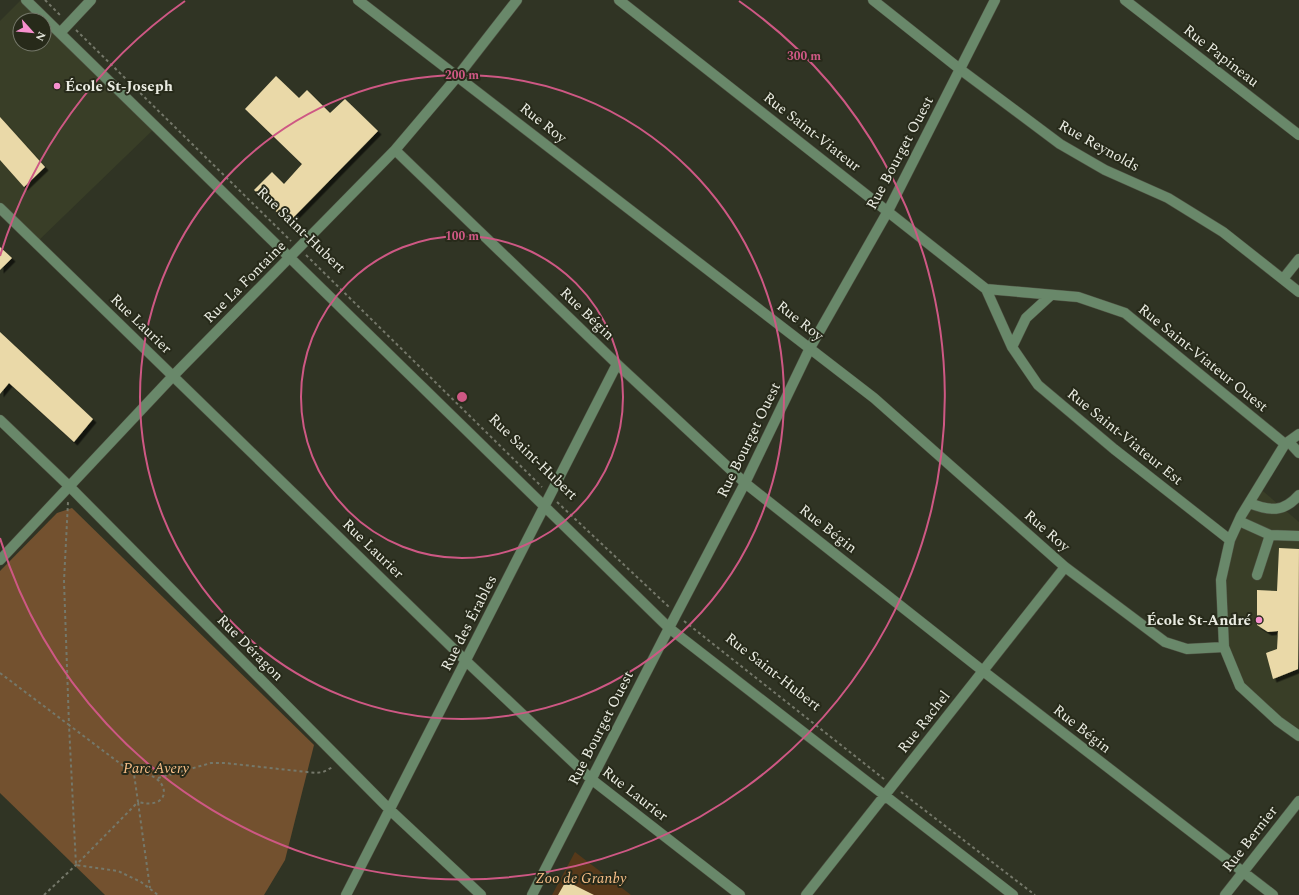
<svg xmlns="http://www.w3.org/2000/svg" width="1299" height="895" font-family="Spectral,serif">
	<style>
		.built { fill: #393e27; fill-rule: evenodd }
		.green { fill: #56391a }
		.forest { fill: #73512f }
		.building { fill: #ead9a8; filter: url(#shadow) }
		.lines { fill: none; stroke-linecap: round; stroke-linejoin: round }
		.minor-casing { stroke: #4e5142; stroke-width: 11 }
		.path { stroke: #75786a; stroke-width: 2; stroke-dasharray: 3 3; stroke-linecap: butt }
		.minor { stroke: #69886a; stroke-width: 10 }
		.ring { fill: none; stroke: #ce5884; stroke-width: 2 }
		.poi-dot { fill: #f790ce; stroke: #272a1a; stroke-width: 1.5 }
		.labels { text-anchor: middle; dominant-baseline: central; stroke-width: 4; stroke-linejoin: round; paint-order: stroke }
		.street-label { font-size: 15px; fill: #eaece2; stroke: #272a1a }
		.poi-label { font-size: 15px; font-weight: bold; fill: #eaece2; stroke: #272a1a; text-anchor: start }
		.park-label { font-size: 15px; font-style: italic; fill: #f8bf88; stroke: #272a1a }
		.centre { fill: #ce5884; stroke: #272a1a; stroke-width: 2 }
		.ring-label { font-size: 12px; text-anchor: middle; font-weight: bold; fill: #ce5884; stroke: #272a1a; stroke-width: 4; stroke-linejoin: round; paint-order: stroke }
	</style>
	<defs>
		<filter id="shadow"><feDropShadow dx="3.5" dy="3.5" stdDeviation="0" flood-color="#0009"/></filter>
	</defs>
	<rect width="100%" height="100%" fill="#303424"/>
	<path class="built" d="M21,0H26L156,127L36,243L0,208V21ZM20,20H44V44H20Z
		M1257,486L1299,522V731L1296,734L1243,696L1220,648L1218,592L1230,538Z"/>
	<path class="green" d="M575,852L631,895H552Z"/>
	<path class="forest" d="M72,508L314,745L285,860L264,895H105L0,793V571L57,513Z"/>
	<path class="building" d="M276,76L299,98L307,90L330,113L345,99L378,131L288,223L254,190L272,172L284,184L302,164L245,109Z
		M0,117L45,167L24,187L0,160Z
		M0,247L12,258L0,270Z
		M0,332L93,419L74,442L9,383L0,394Z
		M1279,548L1299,549L1298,669L1273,679L1266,653L1277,649L1278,631L1268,632L1257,625V590L1277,591Z
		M566,881L594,895H558Z"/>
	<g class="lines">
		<g class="minor-casing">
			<path id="minor" d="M26,0L669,628L1013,895
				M358,0L874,398L1065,567L1165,642L1187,649L1224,647
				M619,0L986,289L1012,347L1038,385L1114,449L1230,540
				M873,0L961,70L1060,144L1105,170L1168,198L1223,232L1299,292
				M1125,0L1299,135
				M60,33L91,0
				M395,150L617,364L745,483L983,671L1273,895
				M0,208L466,661L591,779L740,895
				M1283,279L1299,259
				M986,289L1078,297L1125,313L1285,444
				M1012,347L1026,318L1050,296
				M0,420L69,486L390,810L481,895
				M1299,434L1285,444L1241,516L1230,540L1221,580L1224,647L1240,686L1278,721L1299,736
				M1289,442L1299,453
				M1249,503C1270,511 1283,513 1299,495
				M1239,521L1270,535L1299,536
				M0,560L173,376L395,150L457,77L517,0
				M1257,575L1270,535
				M346,895L617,364
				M532,895L669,628L745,483L810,348L888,211L995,0
				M806,895L1065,567
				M1225,895L1299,801"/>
		</g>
		<path class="path" d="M45,0L62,17
			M76,30L291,241
			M306,255L542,487
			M557,502L669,607
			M684,621L884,779
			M0,673L69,725L76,865L118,871L141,882L158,895
			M134,774C169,769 177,812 138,802L150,888
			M158,778L211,763H225L316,773L323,772L333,767
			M901,792L1035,895
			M44,895L76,865L138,802L134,774L69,725L64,581L68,502"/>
		<use href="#minor" class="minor"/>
	</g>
	<g class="ring">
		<circle cx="462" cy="397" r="161"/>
		<circle cx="462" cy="397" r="322"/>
		<path d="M0 256A483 483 0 0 1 185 1M739 1A483 483 0 1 1 0 538"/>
	</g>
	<g class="poi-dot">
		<circle cx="57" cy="86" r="4"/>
		<circle cx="1259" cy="620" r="4"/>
	</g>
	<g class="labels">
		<g class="street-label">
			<text transform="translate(1221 56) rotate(38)">Rue Papineau</text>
			<text transform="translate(543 123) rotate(38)">Rue Roy</text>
			<text transform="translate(812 132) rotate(38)">Rue Saint-Viateur</text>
			<text transform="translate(1099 146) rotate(29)">Rue Reynolds</text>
			<text transform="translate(900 153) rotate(-62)">Rue Bourget Ouest</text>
			<text transform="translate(301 230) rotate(44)">Rue Saint-Hubert</text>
			<text transform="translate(245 282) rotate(-45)">Rue La Fontaine</text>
			<text transform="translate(587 314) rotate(44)">Rue Bégin</text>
			<text transform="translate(800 321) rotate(38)">Rue Roy</text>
			<text transform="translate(141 324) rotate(44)">Rue Laurier</text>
			<text transform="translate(1203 358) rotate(39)">Rue Saint-Viateur Ouest</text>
			<text transform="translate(1125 437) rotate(39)">Rue Saint-Viateur Est</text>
			<text transform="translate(749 440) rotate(-64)">Rue Bourget Ouest</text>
			<text transform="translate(533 457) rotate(44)">Rue Saint-Hubert</text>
			<text transform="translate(828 529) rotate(38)">Rue Bégin</text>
			<text transform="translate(1047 531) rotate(41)">Rue Roy</text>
			<text transform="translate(373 549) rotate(44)">Rue Laurier</text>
			<text transform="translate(469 623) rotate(-63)">Rue des Érables</text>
			<text transform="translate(250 648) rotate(45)">Rue Déragon</text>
			<text transform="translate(773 672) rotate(38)">Rue Saint-Hubert</text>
			<text transform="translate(924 722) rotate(-52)">Rue Rachel</text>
			<text transform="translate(601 728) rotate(-63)">Rue Bourget Ouest</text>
			<text transform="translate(1082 729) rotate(38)">Rue Bégin</text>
			<text transform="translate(635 794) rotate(38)">Rue Laurier</text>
			<text transform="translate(1250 839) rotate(-52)">Rue Bernier</text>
		</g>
		<g class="poi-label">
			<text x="65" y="86">École St-Joseph</text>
			<text x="1251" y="620" text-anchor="end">École St-André</text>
		</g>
		<g class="park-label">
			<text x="156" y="768">Parc Avery</text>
			<text x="581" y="878">Zoo de Granby</text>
		</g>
	</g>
	<circle cx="462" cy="397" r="6" class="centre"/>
	<g class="ring-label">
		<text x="804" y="60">300 m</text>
		<text x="462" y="79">200 m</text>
		<text x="462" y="240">100 m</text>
	</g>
	<g transform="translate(32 32) rotate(117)"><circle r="19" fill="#272a1a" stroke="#75786a"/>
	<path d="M0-3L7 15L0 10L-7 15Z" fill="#f790ce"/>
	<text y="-6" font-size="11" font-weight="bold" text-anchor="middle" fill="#eaece2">N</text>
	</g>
</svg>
